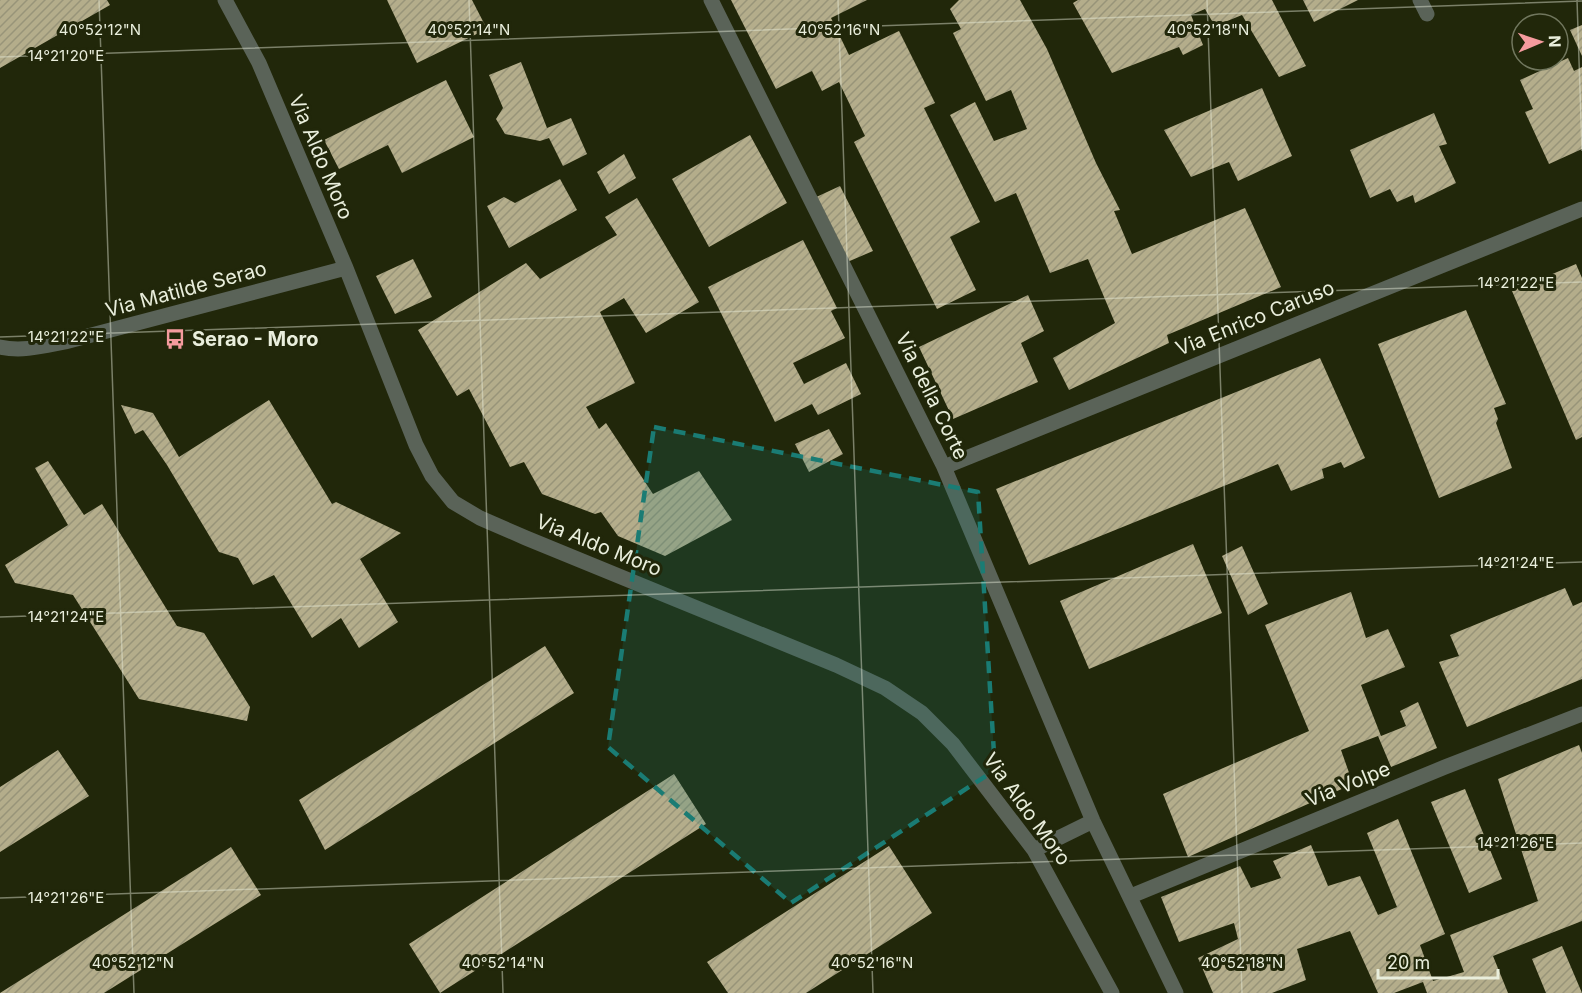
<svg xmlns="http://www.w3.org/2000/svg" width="1582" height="993" font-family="Inter,sans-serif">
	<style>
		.building { fill: url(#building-hatch) }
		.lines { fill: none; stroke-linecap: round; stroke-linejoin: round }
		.minor { stroke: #5a6358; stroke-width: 15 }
		.marked { fill: #1a7c74; fill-opacity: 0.2; stroke: #1a7c74; stroke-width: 4.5; stroke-dasharray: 12 8; stroke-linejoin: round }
		.ticks { fill: none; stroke: #e9eedc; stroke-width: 1.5; stroke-opacity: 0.45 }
		.labels { text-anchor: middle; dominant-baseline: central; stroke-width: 6; stroke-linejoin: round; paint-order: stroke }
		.street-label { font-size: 20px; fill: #e9eedc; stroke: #21270a }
		.poi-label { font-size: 20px; font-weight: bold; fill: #e9eedc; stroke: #21270a; text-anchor: start }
		.ticks-label { font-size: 15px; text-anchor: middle; fill: #e9eedc; stroke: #21270a; stroke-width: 6; stroke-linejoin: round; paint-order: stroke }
	</style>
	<defs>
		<pattern id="building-hatch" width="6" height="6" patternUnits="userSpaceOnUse" patternTransform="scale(1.5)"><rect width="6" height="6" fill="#b4ad8b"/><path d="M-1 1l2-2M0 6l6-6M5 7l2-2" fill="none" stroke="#989479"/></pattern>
	</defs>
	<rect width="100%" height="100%" fill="#21270a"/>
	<path class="building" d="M0,0H107L110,5L0,68Z
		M387,0H472L487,29L417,63Z
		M731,0H867L831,18L849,55L899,31L935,103L924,108L980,222L950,237L976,290L937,309L854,142L865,136L839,82L822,91L812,71L776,89Z
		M959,0H1020L1047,49L1096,163L1120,210L1114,211L1132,254L1245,208L1281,287L1167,335L1169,343L1069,390L1053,358L1115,323L1088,259L1050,273L1016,193L995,202L950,115L975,102L994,141L1027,129L1011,90L986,101L953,33L961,29L950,9Z
		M1078,0H1272L1306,66L1279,77L1242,15L1215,26L1205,9L1191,15L1203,45L1183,55L1179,47L1112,73L1073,3Z
		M1303,0H1358L1314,22Z
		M1582,25V56L1570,30Z
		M1568,58L1574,71L1582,67V149L1549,164L1525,112L1533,109L1520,80Z
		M521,62L547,128L571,118L587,154L563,166L549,138L540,141L505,134L496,119L503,108L489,75Z
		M446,80L474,137L402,173L388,145L339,169L324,140Z
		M1262,88L1292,156L1238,181L1229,162L1191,177L1164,130Z
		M1434,113L1447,144L1439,146L1456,183L1415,203L1413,195L1397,202L1390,189L1370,198L1350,150Z
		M750,135L787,203L709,247L672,179Z
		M624,154L636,178L609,194L597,172Z
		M560,179L577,210L509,248L487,206L504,197L515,203Z
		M840,186L873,251L845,263L812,199Z
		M637,198L699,302L646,333L624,298L600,312L635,383L586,407L599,429L606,423L653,494L699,471L732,520L665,556L618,536L601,512L595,514L542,494L524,462L510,467L469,389L457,396L418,330L526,263L540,279L617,235L605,217Z
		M803,240L837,308L831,311L845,338L793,363L804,384L846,363L861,394L818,415L812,404L775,422L708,287Z
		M413,259L432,297L395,314L376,276Z
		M1576,264L1582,278V437L1576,440L1512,291Z
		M1028,295L1044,331L1021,343L1038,382L953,419L919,347Z
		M1466,310L1506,404L1494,408L1498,419L1496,423L1512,468L1439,498L1378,344Z
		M1320,358L1365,458L1344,468L1341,462L1322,469L1324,478L1291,491L1278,464L1029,565L996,489Z
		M269,400L332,504L336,502L401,533L360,559L398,622L359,648L341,618L312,638L274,575L253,585L238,558L219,552L167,465L143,430L135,434L121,405L153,413L179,457Z
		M829,429L843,454L809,472L795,444Z
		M48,461L84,515L102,504L177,626L204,633L250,707L247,721L139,699L73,595L15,583L5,565L68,525L35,468Z
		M1193,544L1222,613L1089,669L1060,601Z
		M1242,546L1268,604L1248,615L1222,556Z
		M1565,588L1573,606L1582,602V679L1467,727L1439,662L1459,656L1450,635Z
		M1351,592L1366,638L1388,629L1405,667L1361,685L1381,736L1406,726L1400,711L1418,702L1437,748L1391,767L1378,736L1341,750L1353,784L1188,857L1163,794L1309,731L1265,625Z
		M545,646L574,693L325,850L299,800Z
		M1579,745L1582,753V921L1493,956L1508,993H1427L1423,982L1394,993H1378L1350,931L1297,949L1306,980L1272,993H1213L1198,958L1238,939L1234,923L1179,942L1161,897L1240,866L1251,888L1281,878L1273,861L1311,845L1328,886L1360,876L1378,915L1397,907L1367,833L1398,819L1445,934L1420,945L1433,981L1464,972L1450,935L1538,901L1498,779Z
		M58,750L89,796L0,852V787Z
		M674,774L706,824L440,993L409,944Z
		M1465,789L1502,879L1469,893L1431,802Z
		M889,846L932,913L806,993H728L707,962Z
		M231,847L261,895L104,993H0Z
		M1562,946L1582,993H1546L1532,959Z"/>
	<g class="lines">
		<path class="minor" d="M225,0L259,63L346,268L416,445L432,476L453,502L480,518L526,538L836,665L885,688L922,713L953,744L1034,850L1112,993
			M711,0L944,467L1093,821L1176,993
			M1420,0L1427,14
			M0,347C22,352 44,346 65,342L346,268
			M944,467L1582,209
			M1034,850L1093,821
			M1131,896L1445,767L1582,714"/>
	</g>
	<path class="marked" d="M654,427L978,492L995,770L791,903L608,747Z"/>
	<path class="ticks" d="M99,0L134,993M469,0L503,993M838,0L873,993M1207,0L1242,993M1577,0L1582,151M0,57L1582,1M0,337L1582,282M0,617L1582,562M0,898L1582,843"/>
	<defs>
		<g id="bus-bare" transform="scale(1.62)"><path d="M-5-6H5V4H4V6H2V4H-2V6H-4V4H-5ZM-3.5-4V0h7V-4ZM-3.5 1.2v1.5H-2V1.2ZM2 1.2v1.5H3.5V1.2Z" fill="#f59b9e" stroke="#21270a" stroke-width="2.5" paint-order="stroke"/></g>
	</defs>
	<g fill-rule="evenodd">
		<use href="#bus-bare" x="175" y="339"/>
	</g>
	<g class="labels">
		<g class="street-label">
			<text transform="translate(321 157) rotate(67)">Via Aldo Moro</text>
			<text transform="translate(186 289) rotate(-15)">Via Matilde Serao</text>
			<text transform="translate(1255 318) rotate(-22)">Via Enrico Caruso</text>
			<text transform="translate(932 396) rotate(64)">Via della Corte</text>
			<text transform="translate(599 545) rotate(22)">Via Aldo Moro</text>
			<text transform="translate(1348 784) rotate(-22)">Via Volpe</text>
			<text transform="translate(1027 809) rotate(54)">Via Aldo Moro</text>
		</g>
		<g class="poi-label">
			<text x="192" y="339">Serao - Moro</text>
		</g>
	</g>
	<g class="ticks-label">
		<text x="100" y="35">40°52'12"N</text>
		<text x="469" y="35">40°52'14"N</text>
		<text x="839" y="35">40°52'16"N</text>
		<text x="1208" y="35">40°52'18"N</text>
		<text x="66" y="61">14°21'20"E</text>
		<text x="1516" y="288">14°21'22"E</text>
		<text x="66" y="342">14°21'22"E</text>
		<text x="1516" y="568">14°21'24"E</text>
		<text x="66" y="622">14°21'24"E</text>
		<text x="1516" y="848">14°21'26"E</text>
		<text x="66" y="903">14°21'26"E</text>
		<text x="133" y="968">40°52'12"N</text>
		<text x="503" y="968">40°52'14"N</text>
		<text x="872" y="968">40°52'16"N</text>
		<text x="1242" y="968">40°52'18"N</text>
	</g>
	<g transform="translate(1540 42) rotate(88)"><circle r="28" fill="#21270a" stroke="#71775e" stroke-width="1.5"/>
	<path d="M0-4.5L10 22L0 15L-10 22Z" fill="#f59b9e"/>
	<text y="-9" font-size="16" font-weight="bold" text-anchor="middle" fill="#e9eedc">N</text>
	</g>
	<path d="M1378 969v9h120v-9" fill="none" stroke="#e9eedc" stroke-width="3"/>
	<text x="1387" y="969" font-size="18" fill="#e9eedc" stroke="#21270a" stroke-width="4.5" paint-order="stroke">20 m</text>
</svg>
